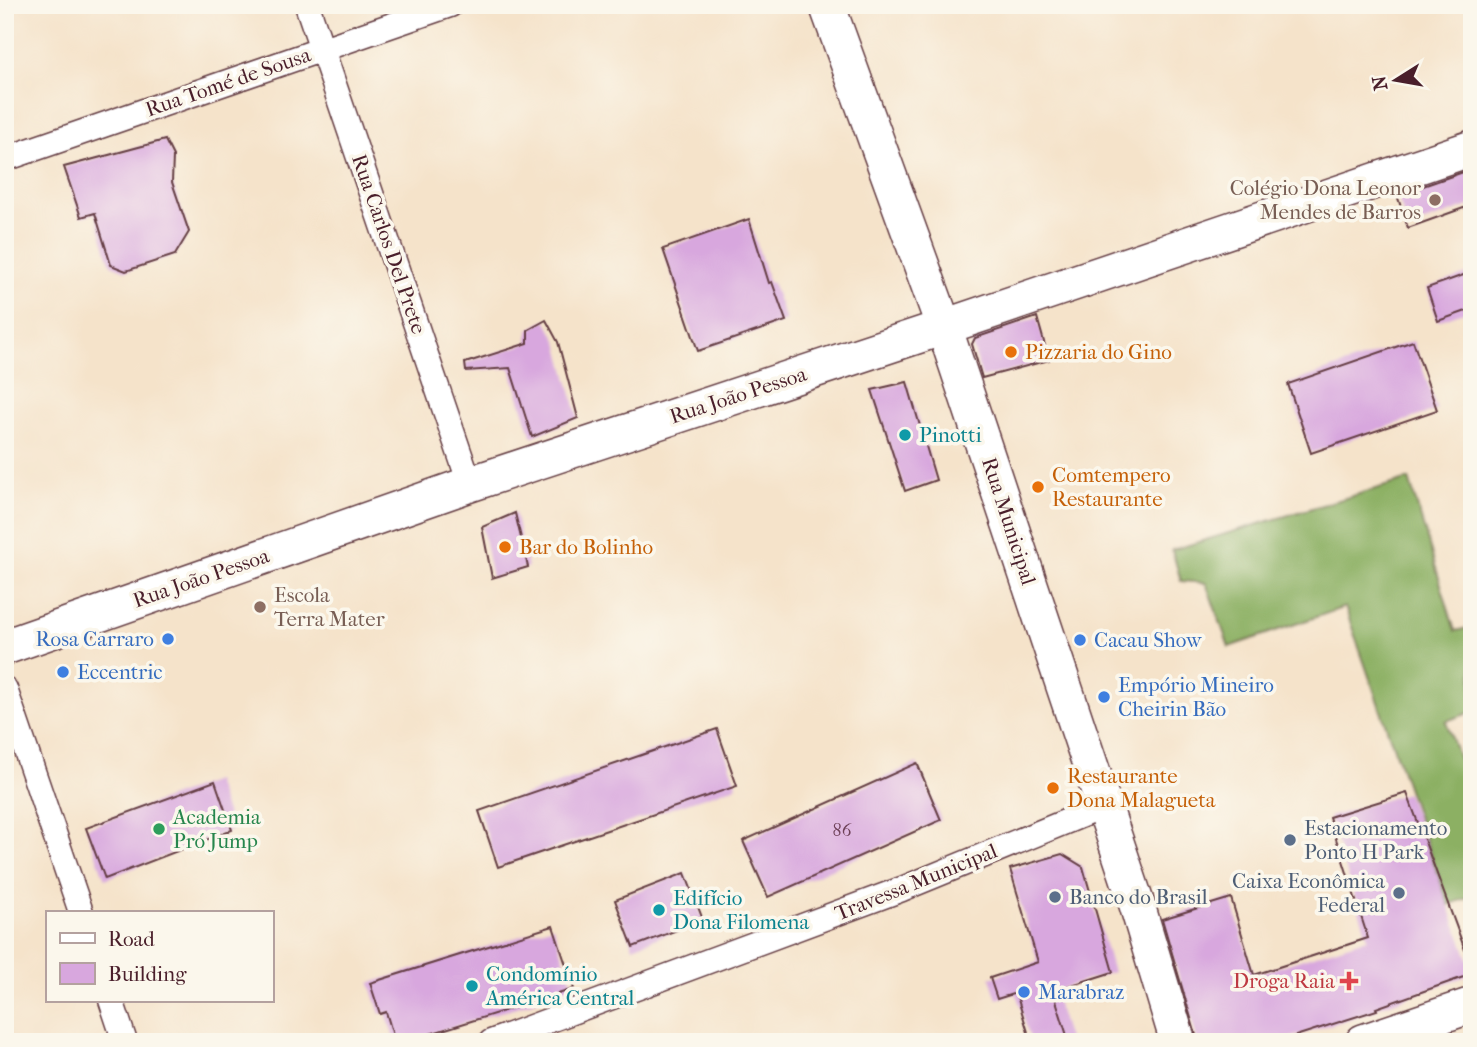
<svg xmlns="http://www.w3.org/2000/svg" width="1477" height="1047" font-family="'IM FELL French Canon',serif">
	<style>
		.forest { fill: #8cb063; stroke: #6b6847; stroke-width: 2 }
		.building { fill: #d8a7de }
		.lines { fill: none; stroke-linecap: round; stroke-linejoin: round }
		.street-casing { stroke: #643c43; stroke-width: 27 }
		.secondary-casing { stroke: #643c43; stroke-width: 38 }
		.street { stroke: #fff; stroke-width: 24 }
		.secondary { stroke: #fff; stroke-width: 35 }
		.education-dot { fill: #8d6e63; stroke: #fbf7ec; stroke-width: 2.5 }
		.food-dot { fill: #e8710a; stroke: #fbf7ec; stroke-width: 2.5 }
		.culture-dot { fill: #0f9aa8; stroke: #fbf7ec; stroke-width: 2.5 }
		.shop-dot { fill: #3f7fe0; stroke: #fbf7ec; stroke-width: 2.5 }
		.leisure-dot { fill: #2e9e5b; stroke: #fbf7ec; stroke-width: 2.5 }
		.service-dot { fill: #5c6f8a; stroke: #fbf7ec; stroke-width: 2.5 }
		.health-dot { fill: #e0444e; stroke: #fbf7ec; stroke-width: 2.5 }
		.labels { text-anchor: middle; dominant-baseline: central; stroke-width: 7; stroke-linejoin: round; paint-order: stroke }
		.number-label { font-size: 18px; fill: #6e4158 }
		.street-label { font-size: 21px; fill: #4a1f2b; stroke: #fbf7ec }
		.education-label { font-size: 21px; fill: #785e54; stroke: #fbf7ec; text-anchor: end }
		.food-label { font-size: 21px; fill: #c56008; stroke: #fbf7ec; text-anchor: start }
		.culture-label { font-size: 21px; fill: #0d838f; stroke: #fbf7ec; text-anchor: start }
		.shop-label { font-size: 21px; fill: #366cbe; stroke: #fbf7ec; text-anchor: start }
		.leisure-label { font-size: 21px; fill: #27864d; stroke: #fbf7ec; text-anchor: start }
		.service-label { font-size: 21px; fill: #4e5e75; stroke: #fbf7ec; text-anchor: start }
		.health-label { font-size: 21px; fill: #be3a42; stroke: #fbf7ec; text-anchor: end }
	</style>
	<rect width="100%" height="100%" fill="#fbf7ec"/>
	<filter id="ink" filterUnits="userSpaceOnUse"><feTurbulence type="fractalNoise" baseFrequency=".0143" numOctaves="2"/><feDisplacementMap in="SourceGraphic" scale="14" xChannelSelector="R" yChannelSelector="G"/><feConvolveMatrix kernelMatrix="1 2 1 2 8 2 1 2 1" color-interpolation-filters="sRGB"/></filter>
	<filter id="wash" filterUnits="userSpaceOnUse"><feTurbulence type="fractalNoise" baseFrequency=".00686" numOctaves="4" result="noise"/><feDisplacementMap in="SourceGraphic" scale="28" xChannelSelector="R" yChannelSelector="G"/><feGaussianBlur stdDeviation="1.57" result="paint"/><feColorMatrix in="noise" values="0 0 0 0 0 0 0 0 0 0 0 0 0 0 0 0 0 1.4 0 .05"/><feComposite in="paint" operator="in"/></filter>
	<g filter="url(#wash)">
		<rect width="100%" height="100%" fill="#f5e3ca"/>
		<path class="forest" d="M1409,479L1455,631L1472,627V712L1446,721L1472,796V896L1448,905L1345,607L1229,647L1206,583L1181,581L1172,550Z"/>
		<g id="blocks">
			<path class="building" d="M165,140L173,156L172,182L189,232L175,255L126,271L111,265L95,213L81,217L64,167Z
				M1472,169V205L1408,228L1397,195Z
				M749,219L769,283L772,282L786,321L698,351L663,249Z
				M1472,272V309L1438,321L1427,288Z
				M1037,317L1049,360L982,378L972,344L975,338Z
				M546,320L558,342L578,418L532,437L510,368L466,371L465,363L528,343V330Z
				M1413,341L1437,410L1311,453L1288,384Z
				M907,382L936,480L905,491L872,390Z
				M515,513L528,567L492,578L482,527Z
				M717,729L737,786L498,867L479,811Z
				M917,763L941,820L768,897L743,841Z
				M215,781L232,830L105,879L86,828Z
				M1407,793L1472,969V974L1376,1008L1377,1010L1277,1042H1198L1162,919L1231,898L1254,975L1368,938L1329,817Z
				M1062,854L1083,867L1113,972L1053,991L1069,1042H1031L1016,993L997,999L990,978L1038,962L1010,869Z
				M685,873L703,920L633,947L615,900Z
				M553,926L574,989L404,1042H395L386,1012L380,1014L370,983Z"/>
		</g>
	</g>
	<g filter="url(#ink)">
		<use href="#blocks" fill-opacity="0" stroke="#643c43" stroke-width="2"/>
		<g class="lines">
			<g class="street-casing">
				<path id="street" d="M307,5L470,484
					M5,159L450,5
					M5,689L81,912
					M111,1000L125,1042
					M491,1042L902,889L1104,806"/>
			</g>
			<g class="secondary-casing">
				<path id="secondary" d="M827,5L944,327L1137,905L1178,1042
					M5,647L470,484L944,327L1472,148
					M1363,1042L1472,1005"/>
			</g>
			<use href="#street" class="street"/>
			<use href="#secondary" class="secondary"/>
		</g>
	</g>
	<g class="education-dot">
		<circle cx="1435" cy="200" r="7"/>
		<circle cx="260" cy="607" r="7"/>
	</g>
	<g class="food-dot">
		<circle cx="1011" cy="352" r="7"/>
		<circle cx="1038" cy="487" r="7"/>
		<circle cx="505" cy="547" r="7"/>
		<circle cx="1053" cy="788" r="7"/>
	</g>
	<g class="culture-dot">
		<circle cx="905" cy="435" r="7"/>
		<circle cx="659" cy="910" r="7"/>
		<circle cx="472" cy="986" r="7"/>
	</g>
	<g class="shop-dot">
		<circle cx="168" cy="639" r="7"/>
		<circle cx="1080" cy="640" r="7"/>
		<circle cx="63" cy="672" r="7"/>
		<circle cx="1104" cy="697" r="7"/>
		<circle cx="1024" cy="992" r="7"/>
	</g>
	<circle class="leisure-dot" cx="159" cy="829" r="7"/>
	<g class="service-dot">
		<circle cx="1290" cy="840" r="7"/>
		<circle cx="1399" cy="893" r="7"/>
		<circle cx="1055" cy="897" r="7"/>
	</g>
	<path class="health-dot" d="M1345.5 970.5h7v7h7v7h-7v7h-7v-7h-7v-7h7z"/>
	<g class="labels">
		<g class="number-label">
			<text x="842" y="830">86</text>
		</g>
		<g class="street-label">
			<text transform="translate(228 82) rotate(-19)">Rua Tomé de Sousa</text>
			<text transform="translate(389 244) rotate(71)">Rua Carlos Del Prete</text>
			<text transform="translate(738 395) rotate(-18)">Rua João Pessoa</text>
			<text transform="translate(1009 521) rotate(72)">Rua Municipal</text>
			<text transform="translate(201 578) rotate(-19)">Rua João Pessoa</text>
			<text transform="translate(916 882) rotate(-22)">Travessa Municipal</text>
		</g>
		<g class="education-label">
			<text x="1421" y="188">Colégio Dona Leonor<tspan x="1421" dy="24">Mendes de Barros</tspan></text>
			<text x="274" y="595" text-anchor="start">Escola<tspan x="274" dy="24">Terra Mater</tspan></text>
		</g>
		<g class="food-label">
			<text x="1025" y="352">Pizzaria do Gino</text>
			<text x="1052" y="475">Comtempero<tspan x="1052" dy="24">Restaurante</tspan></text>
			<text x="519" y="547">Bar do Bolinho</text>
			<text x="1067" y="776">Restaurante<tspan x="1067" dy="24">Dona Malagueta</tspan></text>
		</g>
		<g class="culture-label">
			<text x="919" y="435">Pinotti</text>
			<text x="673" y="898">Edifício<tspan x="673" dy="24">Dona Filomena</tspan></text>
			<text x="486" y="974">Condomínio<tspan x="486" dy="24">América Central</tspan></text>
		</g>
		<g class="shop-label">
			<text x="154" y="639" text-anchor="end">Rosa Carraro</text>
			<text x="1094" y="640">Cacau Show</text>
			<text x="77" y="672">Eccentric</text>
			<text x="1118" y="685">Empório Mineiro<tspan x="1118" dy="24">Cheirin Bão</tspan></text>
			<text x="1038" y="992">Marabraz</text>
		</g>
		<g class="leisure-label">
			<text x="173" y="817">Academia<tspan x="173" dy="24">Pró Jump</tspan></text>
		</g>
		<g class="service-label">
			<text x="1304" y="828">Estacionamento<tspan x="1304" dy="24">Ponto H Park</tspan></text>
			<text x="1385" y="881" text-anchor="end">Caixa Econômica<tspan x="1385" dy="24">Federal</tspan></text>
			<text x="1069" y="897">Banco do Brasil</text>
		</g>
		<g class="health-label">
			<text x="1335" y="981">Droga Raia</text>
		</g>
	</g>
	<rect width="1477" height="1047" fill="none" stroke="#fbf7ec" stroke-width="28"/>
	<rect x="46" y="911" width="228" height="91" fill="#fbf7ec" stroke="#b4a19f" stroke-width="2"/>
	<rect x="60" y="933" width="35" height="10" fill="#ffffff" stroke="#b4a19f" stroke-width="2"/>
	<text x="108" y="946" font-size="21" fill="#4a1f2b">Road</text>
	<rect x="60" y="963" width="35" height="21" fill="#d8a7de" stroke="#b4a19f" stroke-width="2"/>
	<text x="108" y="981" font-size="21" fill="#4a1f2b">Building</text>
	<g transform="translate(1396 80) rotate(259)" stroke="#fbf7ec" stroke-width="5" paint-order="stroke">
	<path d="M0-5L12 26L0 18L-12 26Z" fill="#4a1f2b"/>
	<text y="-10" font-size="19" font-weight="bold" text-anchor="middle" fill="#4a1f2b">N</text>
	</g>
</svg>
